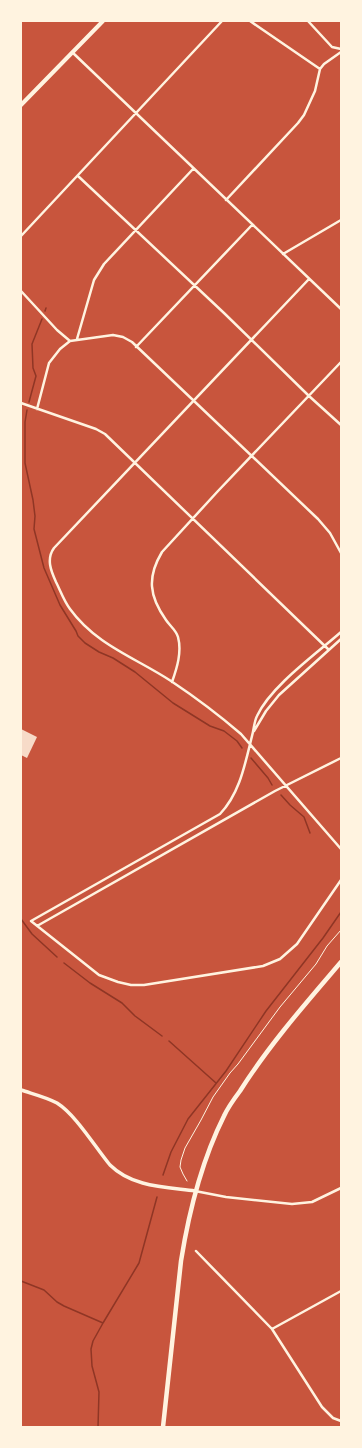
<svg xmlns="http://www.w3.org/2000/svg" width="362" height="1448" font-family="Manrope,sans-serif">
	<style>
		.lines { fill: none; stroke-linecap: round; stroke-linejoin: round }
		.stream { stroke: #8f3625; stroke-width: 1.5 }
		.building { fill: #f7dbc8 }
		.path { stroke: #fff3e0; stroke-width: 1 }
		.minor { stroke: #fff3e0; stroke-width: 2.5 }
		.tertiary { stroke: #fff3e0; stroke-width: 3.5 }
		.secondary { stroke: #fff3e0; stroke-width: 4 }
		.primary { stroke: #fff3e0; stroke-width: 4.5 }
	</style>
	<rect width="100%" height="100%" fill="#c8553d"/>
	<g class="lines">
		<path class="stream" d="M45,311L46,308
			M29,402L36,376L33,368L32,344L42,319
			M27,410L25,422V463L33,500L35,516L34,529L44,568L60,605L76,631L78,636L85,643L99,652L113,658L135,672L173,703L210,726L224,731L237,741L242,748
			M251,758L268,778L272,785
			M281,795L290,805L304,817L310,833
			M21,919L32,934L57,957
			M64,963L90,983L122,1003L135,1016L162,1036
			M169,1041L216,1083
			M163,1175L171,1152L188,1119L226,1071L266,1011L323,938L341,912
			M21,1281L44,1290L57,1302L64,1306L103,1323
			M98,1427L99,1392L92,1366L91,1349L93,1341L103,1323L139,1263L157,1197"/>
	</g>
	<path class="building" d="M21,729L37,737L27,758L21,755Z"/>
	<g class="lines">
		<path class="path" d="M187,1181L183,1174L180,1167L181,1160L185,1148L201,1120L213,1097L230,1073L238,1064L280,1007L316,964L327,946L341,930"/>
		<path class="minor" d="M250,21L320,69
			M308,21L332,47L341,49
			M72,52L341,309
			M78,176L224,313L309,396L341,425
			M226,200L298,123L304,115L315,91L320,69L324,64L341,52
			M21,236L222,21
			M283,254L341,220
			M309,279L54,548C46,559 51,571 56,582C61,592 64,601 70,609C96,645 136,658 171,681C195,697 219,715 241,734L341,849
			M21,291L57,330L70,341L113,335L123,337L132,342L318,519L330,533L341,553
			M77,339L94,280L104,264L193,169
			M136,347L252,225
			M21,403L96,429L105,434L329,650
			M37,409L49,363L60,349L70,341
			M341,632C316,654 271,686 257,716C254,722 254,729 252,736C245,764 240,793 220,814L31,921L99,975L118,982L131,985H144L263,966L280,959L297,944L341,880
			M172,682C177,668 182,652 178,637C176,630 170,626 166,620C149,596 147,577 162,552L218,491L341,362
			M254,731L266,711L279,695L341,639
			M37,926L275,791L341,758
			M195,1191L226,1197L292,1204L312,1202L341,1188
			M196,1251L272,1329L322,1407L333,1418L341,1421
			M272,1329L341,1291"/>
		<path class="tertiary" d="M21,1090C33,1094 46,1097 57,1103C76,1115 95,1147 110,1165C132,1187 165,1187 195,1191"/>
		<path class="secondary" d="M21,105L103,21"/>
		<path class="primary" d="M163,1427L181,1261C189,1211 201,1162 224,1116C228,1107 234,1099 240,1091C269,1045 306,1003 341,962"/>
	</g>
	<rect width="362" height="1448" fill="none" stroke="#fff3e0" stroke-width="44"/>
</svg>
